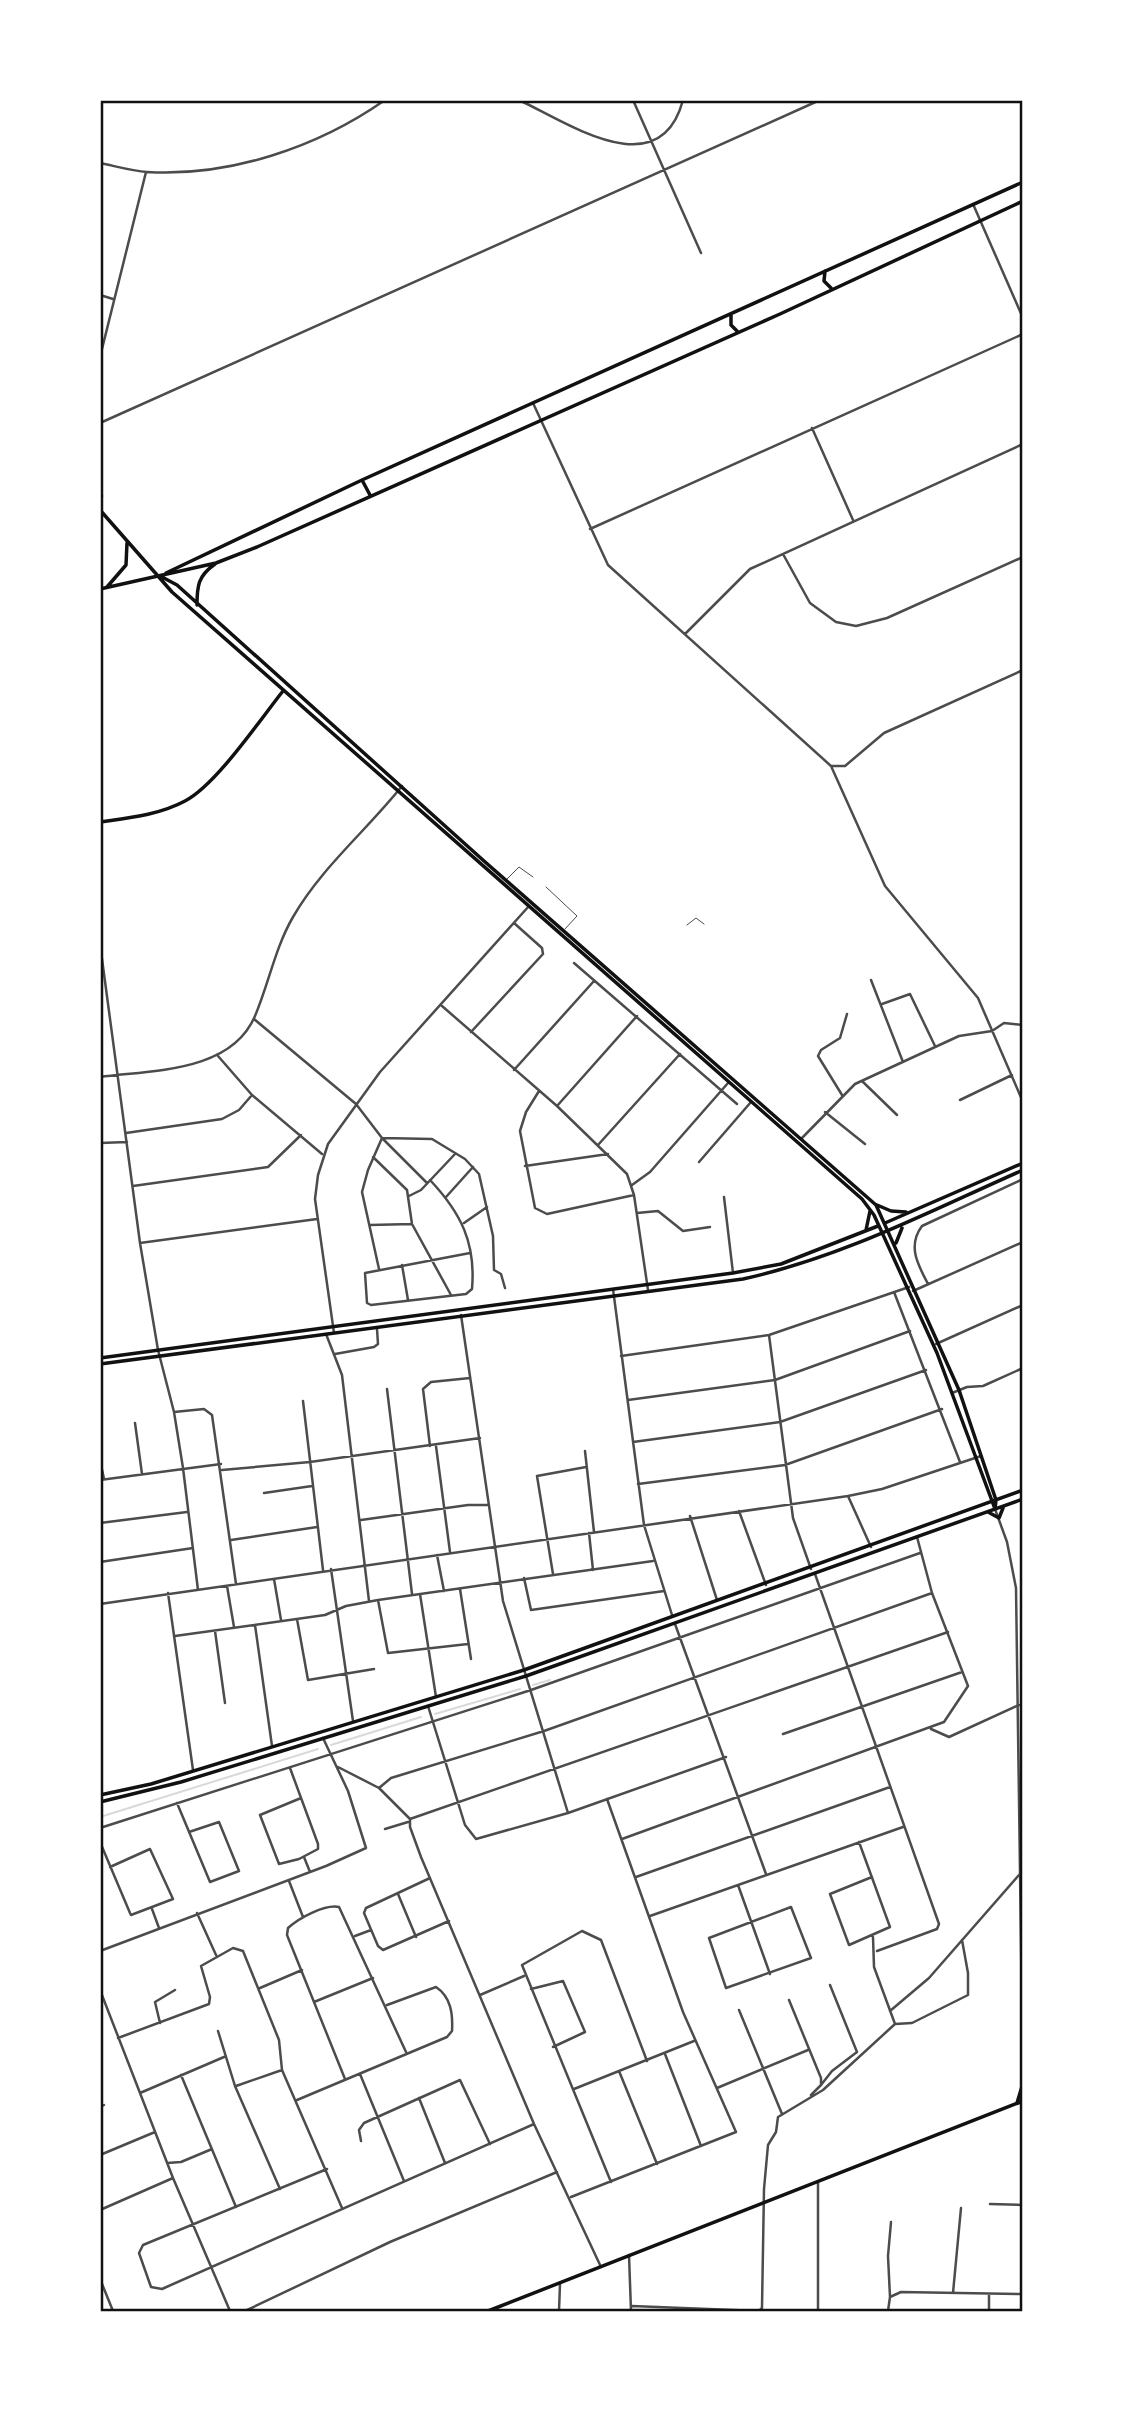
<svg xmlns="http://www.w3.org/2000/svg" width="1123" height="2411" font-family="'Work Sans',sans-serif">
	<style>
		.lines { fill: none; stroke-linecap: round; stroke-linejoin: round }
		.stream { stroke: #d9d9d9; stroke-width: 2 }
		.service { stroke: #4c4c4c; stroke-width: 1 }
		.minor { stroke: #4c4c4c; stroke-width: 2.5 }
		.tertiary { stroke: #4c4c4c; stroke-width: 2.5 }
		.secondary { stroke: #111; stroke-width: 3.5 }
		.neatline { fill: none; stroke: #111; stroke-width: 2.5 }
	</style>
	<rect width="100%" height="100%" fill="#fff"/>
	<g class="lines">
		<path class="stream" d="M533,1685L550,1680
			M435,1714L520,1689
			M331,1745L421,1717
			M100,1817L318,1749"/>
		<path class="service" d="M507,879L519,867L533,877
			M546,887L577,916L565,929
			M687,925L696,918L704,924"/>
		<path class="minor" d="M519,100C568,123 660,187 683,100
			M633,100L701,253
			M100,163C115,166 132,171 147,172C230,177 318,147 385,100
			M100,295L113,299
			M100,357L146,172
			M533,403L608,565L831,766L885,886L978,998L1023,1102
			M100,423L820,100
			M812,428L853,520
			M100,498L102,496
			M590,529L1023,334
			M783,554L810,603L836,622L856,626L887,618L1023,557
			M685,634L750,569L1023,444
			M831,766H845L884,733L1023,670
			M100,944L140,1243L158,1350L174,1412L183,1468L198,1590
			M574,963L737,1104
			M871,980L903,1062
			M882,1004L910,994L935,1046
			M442,1006L557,1106L627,1174L634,1195L648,1290
			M254,1019L356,1104L382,1138L427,1183
			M471,1032L543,954L542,948L514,923
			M218,1056L252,1095L322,1154
			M514,1070L594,981
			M100,1077C151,1070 231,1073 255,1016C269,983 275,948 293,917C321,868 367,830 402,786
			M862,1081L897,1115
			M539,1091L526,1112L520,1131L535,1208L547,1214L634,1195
			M842,1095L818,1056L821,1050L840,1038L847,1014
			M960,1100L1012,1075
			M557,1106L637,1016
			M825,1112L865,1144
			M126,1133L222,1119L239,1110L252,1095
			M382,1138L432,1139L465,1159L479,1174L493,1236L494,1270L501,1274L505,1288
			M801,1139L855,1084L959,1036L992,1031L1004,1023L1023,1025
			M100,1143L127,1142
			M598,1145L680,1054
			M373,1157L407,1190L412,1224L451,1295
			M699,1162L751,1102
			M525,1166L608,1154
			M430,1180C461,1213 476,1243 472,1289L466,1294L371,1305L367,1303L365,1273L470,1253
			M632,1185L650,1172L728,1083
			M133,1186L268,1167L301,1135
			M409,1196L421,1190L455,1154
			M446,1197L473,1167
			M724,1197L733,1273
			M637,1213L658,1211L683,1231L710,1227
			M464,1223L487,1207
			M370,1225L412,1224
			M140,1243L317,1219
			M402,1265L408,1300
			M379,1269L362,1192L368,1170L382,1138
			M928,1284C918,1265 907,1246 922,1226L1023,1179
			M613,1289L644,1525L672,1615
			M913,1291L1023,1242
			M894,1292L960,1462
			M461,1315L503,1601L568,1813
			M334,1333L315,1199L318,1175L328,1144L380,1072L529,906
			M326,1334L342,1375L369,1601
			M769,1335L793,1518L811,1569
			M936,1344L1023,1305
			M335,1354L374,1347L378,1344L377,1329
			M621,1356L769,1335L909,1287
			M387,1389L412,1594
			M952,1393L967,1387L983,1386L1023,1368
			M628,1400L775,1380L910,1331
			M303,1401L323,1570
			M174,1412L204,1409L212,1415L236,1584
			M135,1423L142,1474
			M633,1442L780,1422L926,1370
			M430,1446L423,1389L431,1382L470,1378
			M436,1446L450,1552
			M585,1451L594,1532
			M100,1460L104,1479
			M222,1470L310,1462L480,1438
			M100,1480L221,1464
			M638,1484L785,1465L942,1409
			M264,1493L312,1486
			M848,1496L871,1547
			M739,1511L766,1585
			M690,1516L717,1600
			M361,1520L468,1505H489
			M100,1523L187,1512
			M589,1533L593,1570
			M231,1540L317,1527
			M437,1555L444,1591
			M100,1562L193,1548
			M331,1569L353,1721
			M553,1574L537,1476L586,1467
			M815,1574L939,1924L937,1929L877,1951
			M524,1578L531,1610L664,1591
			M274,1579L281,1620
			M227,1586L234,1627
			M460,1589L471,1659
			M168,1593L193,1770
			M420,1594L436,1697
			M378,1600L388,1653L468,1644
			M100,1604L848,1496L882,1489L981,1456
			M297,1619L308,1680L374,1669
			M675,1624L766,1874
			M255,1625L272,1746
			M215,1631L225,1703
			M175,1636L325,1615L346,1606L378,1600L653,1561
			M428,1706L465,1825L476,1839L568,1813L726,1757
			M931,1729L949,1737L1019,1705
			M783,1734L962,1672
			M338,1767L379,1788L410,1819
			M290,1768L318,1844V1849L299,1859L279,1864L260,1815L301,1798
			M379,1788L391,1778L544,1731L932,1593
			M177,1803L210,1882L239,1871L219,1822L189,1832
			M100,1828L531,1690L920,1553
			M385,1829L408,1822
			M622,1839L944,1722L968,1686L932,1593L917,1537
			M100,1842L130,1913L131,1915L173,1899L150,1849L110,1867
			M859,1842L890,1927L849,1945L830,1894L872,1877
			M304,1857L310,1872
			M636,1877L890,1787
			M430,1878L366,1908L364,1913L378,1946L383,1950L449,1921
			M289,1881L303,1917
			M738,1885L770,1974
			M398,1894L416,1937
			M791,1907L811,1958L726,1988L709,1938Z
			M152,1909L159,1928
			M197,1913L216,1955
			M650,1916L903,1827
			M355,1936L371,1930
			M100,1951L326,1866L366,1848L348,1791L323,1738
			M260,1988L302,1970
			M531,1989L563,1981L585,2032L553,2047
			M100,1990L173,2178L230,2311
			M480,1995L524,1976
			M789,2000L821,2078V2085L811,2095
			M314,2002L373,1978
			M739,2010L782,2114
			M890,2011L929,1978L1019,1875
			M160,2023L155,2002L175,1990
			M895,2024L912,2023L968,1995V1973L962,1940
			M218,2031L235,2086L280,2189
			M118,2038L209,2004L210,1997L201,1966L233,1948L243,1951L279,2040L282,2070L342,2208
			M665,2054L701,2146
			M619,2071L657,2164
			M360,2074L404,2181
			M181,2075L236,2207
			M345,2079L287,1935L288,1928C299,1918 325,1904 339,1907L406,2052
			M821,2085L832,2071L857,2052L830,1985
			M236,2086L282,2070
			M717,2088L808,2050
			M574,2089L694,2041
			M140,2093L224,2057
			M419,2098L445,2163
			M297,2100L447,2037L452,2031C453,2014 451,1997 436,1987L387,2005
			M100,2107L104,2105
			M361,2141L359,2130L364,2123L460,2080L490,2144
			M100,2155L155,2132
			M167,2163L181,2162L212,2149
			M327,2169L143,2245L139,2253L151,2287L162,2289L534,2124
			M611,2182L522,1965L582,1931L601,1940L647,2061
			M818,2182V2311
			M571,2197L736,2132L683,2012L607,1799
			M990,2204L1023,2205
			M100,2210L173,2178
			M629,2255L631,2311
			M601,2267L534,2124L421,1857L410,1827V1819L948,1632
			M100,2279L113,2311
			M953,2293L961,2208
			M989,2294V2311
			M890,2297L888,2256L891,2222
			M632,2306L759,2311L762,2308L764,2189L768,2145L776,2132L778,2117L823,2090L895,2024L874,1967L873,1937
			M245,2311L390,2242L557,2172
			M559,2311L560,2284
			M888,2311L890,2297L901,2292L1023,2294"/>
		<path class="tertiary" d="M973,204L1023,318
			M995,1509L1007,1542L1016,1588L1023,2083"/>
		<path class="secondary" d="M825,271L824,281L831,288
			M731,314V325L738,332
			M362,480L370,495
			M100,510L172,592L862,1199L874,1215L937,1353L995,1509
			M166,573L362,480L1023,182
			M162,577L177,585L484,861L876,1205L959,1390L996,1500L995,1509
			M107,587L126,565L127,543
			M100,589L216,563L257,547L780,314L1023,201
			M197,605C197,586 198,576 215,564
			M100,822C128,818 159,815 185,801C216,785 259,721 283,691
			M877,1205L891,1211L906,1212
			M885,1223L1023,1163
			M866,1230L870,1211
			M896,1243L902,1228
			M100,1358L733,1273L781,1264L878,1226
			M100,1364L743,1279C843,1257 930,1211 1023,1170
			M988,1512L999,1518L1003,1508
			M100,1795L151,1784L524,1670L1023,1490
			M100,1802L181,1782L526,1676L1023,1499
			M1017,2103L1023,2083
			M488,2311L1023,2101"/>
	</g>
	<rect width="1123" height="2411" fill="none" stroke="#ffffff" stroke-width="203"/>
	<rect x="102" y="102" width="919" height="2208" class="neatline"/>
</svg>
